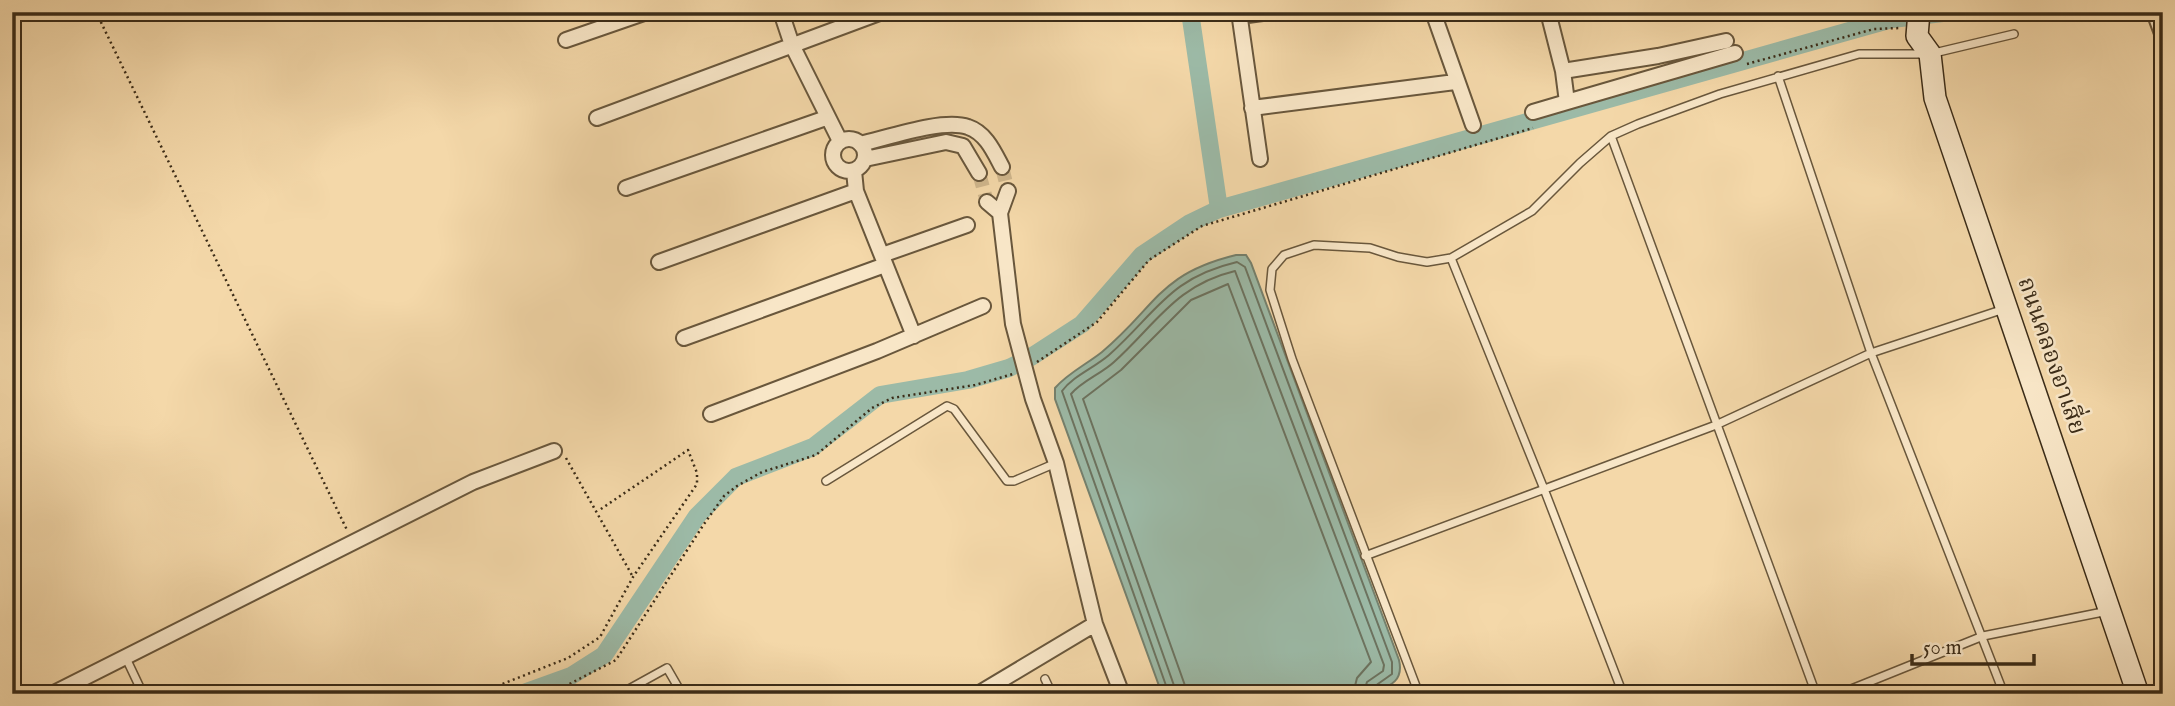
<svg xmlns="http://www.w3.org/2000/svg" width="2175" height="706" font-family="'IM FELL English','Noto Serif Thai',serif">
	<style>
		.water { fill: #9cbaa7; stroke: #75816e; stroke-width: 2 }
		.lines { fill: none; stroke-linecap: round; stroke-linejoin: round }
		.shore { stroke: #6c7360; stroke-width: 2 }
		.canal { stroke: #9cbaa7; stroke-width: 18 }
		.street-tunnel { stroke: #cfb68c; stroke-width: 14; stroke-dasharray: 14 7; stroke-linecap: butt }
		.lane-casing { stroke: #69573c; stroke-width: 10 }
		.street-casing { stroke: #69573c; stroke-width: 18 }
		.secondary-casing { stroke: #3b2c18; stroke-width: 24 }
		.path { stroke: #3b2c18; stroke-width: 2.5; stroke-dasharray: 2 3.5; stroke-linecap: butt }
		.lane { stroke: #f8e6c7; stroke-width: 7 }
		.street { stroke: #f8e6c7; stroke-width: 14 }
		.secondary { stroke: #f8e6c7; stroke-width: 21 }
		.labels { text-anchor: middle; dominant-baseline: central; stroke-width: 5; stroke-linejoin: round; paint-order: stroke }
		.street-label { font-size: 24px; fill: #3b2c18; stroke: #f8e6c7 }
	</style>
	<rect width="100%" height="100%" fill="#f4d8a9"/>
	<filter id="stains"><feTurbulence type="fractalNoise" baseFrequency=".00286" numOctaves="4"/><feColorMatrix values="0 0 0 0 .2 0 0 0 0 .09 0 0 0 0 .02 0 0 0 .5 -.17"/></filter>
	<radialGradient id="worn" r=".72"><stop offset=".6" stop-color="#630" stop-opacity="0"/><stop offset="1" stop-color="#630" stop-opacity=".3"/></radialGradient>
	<path class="water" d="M1236,255H1246L1251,263L1399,660C1404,681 1390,686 1372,694H1162L1055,399V388C1068,373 1087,364 1102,352C1157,306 1158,274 1236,255Z"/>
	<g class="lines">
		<path class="shore" d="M1169,694L1062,391C1073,376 1094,368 1109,355C1157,312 1169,278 1237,262L1245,267L1392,662V674L1375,686L1372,694
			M1177,694L1071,394C1082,381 1101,374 1114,362C1156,324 1176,285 1235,271L1384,665L1383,671L1367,682L1363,694
			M1188,694L1083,399L1121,370L1191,300L1228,284L1371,662L1357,678L1353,694"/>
		<path class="canal" d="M1190,12L1219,209
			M521,694L571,676L604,655L697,516L736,477L813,447L880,395L968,380L1009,368L1031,357L1082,324L1142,255L1190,223L1219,209L1892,19L1951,12"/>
		<path class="street-tunnel" d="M1002,167L1008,191
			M979,173L987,202"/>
		<g class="lane-casing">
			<path id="lane" d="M1778,76L1871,353L2004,694
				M1611,136L1816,694
				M1451,258L1544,489L1623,694
				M826,481L947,406L954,409L1007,481H1014L1056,463
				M1365,556L1716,425L1871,353L2004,309
				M125,656L143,694
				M1045,679L1052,694
				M620,694L667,668L682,694
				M1419,694L1292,359L1270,290L1272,269L1284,255L1314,245L1370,248L1398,257L1427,262L1451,258L1532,211L1580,163L1611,136L1638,124L1720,94L1859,54H1930L2014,34
				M1839,694L1983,636L2108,611"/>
		</g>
		<g class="street-casing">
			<path id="street" d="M781,12L792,45L840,141
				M1239,12L1260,159
				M1433,12L1473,125
				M1548,12L1563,71L1658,56L1726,41
				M2154,12L2163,36
				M1240,16L1270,12
				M566,40L647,12
				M1567,102L1735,53
				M1252,108L1455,82
				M1533,112L1567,102L1563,71
				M597,118L882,12
				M833 155a16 16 0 1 1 32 0a16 16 0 1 1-32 0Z
				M860,144C887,138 943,118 968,127C986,133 994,152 1002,167
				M865,159L946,142L963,146L979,173
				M854,171L856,191L914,336
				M626,188L826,118
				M1008,191L1000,213L1013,324L1033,399L1056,463L1095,624L1122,694
				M987,202L1000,213
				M882,255L967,225
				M659,262L856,191
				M684,338L885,265
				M711,414L877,351L983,306
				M52,694L473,482L554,451
				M978,694L1095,624"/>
		</g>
		<g class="secondary-casing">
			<path id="secondary" d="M1919,12L1917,36L1930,54L1935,98L2138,694"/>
		</g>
		<path class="path" d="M96,12L347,530
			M1747,64L1874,29L1900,28
			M1037,362L1097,322L1149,260L1202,226L1533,128
			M566,458L633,577
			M477,694L568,658L600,637L633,577L697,484V473L688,450L598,511
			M550,694L616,660L704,524L724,496L737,486L762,472L816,455L872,408L892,398L975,385L1013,374"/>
		<use href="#lane" class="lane"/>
		<use href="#street" class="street"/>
		<use href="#secondary" class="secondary"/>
	</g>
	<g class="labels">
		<g class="street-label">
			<text transform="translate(2051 356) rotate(71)">ถนนคลองอาเสี่ย</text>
		</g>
	</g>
	<rect width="2175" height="706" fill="none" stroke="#f4d8a9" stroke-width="42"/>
	<rect x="14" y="14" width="2147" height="678" fill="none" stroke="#3b2c18" stroke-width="3.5"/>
	<rect x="21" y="21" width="2133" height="664" fill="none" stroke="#3b2c18" stroke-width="2"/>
	<path d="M1912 654v10h122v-10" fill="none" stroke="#3b2c18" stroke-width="3.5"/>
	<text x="1923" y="654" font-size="21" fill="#3b2c18" stroke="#f8e6c7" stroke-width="5" paint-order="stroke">50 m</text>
	<rect width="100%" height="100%" filter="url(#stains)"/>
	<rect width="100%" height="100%" fill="url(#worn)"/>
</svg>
